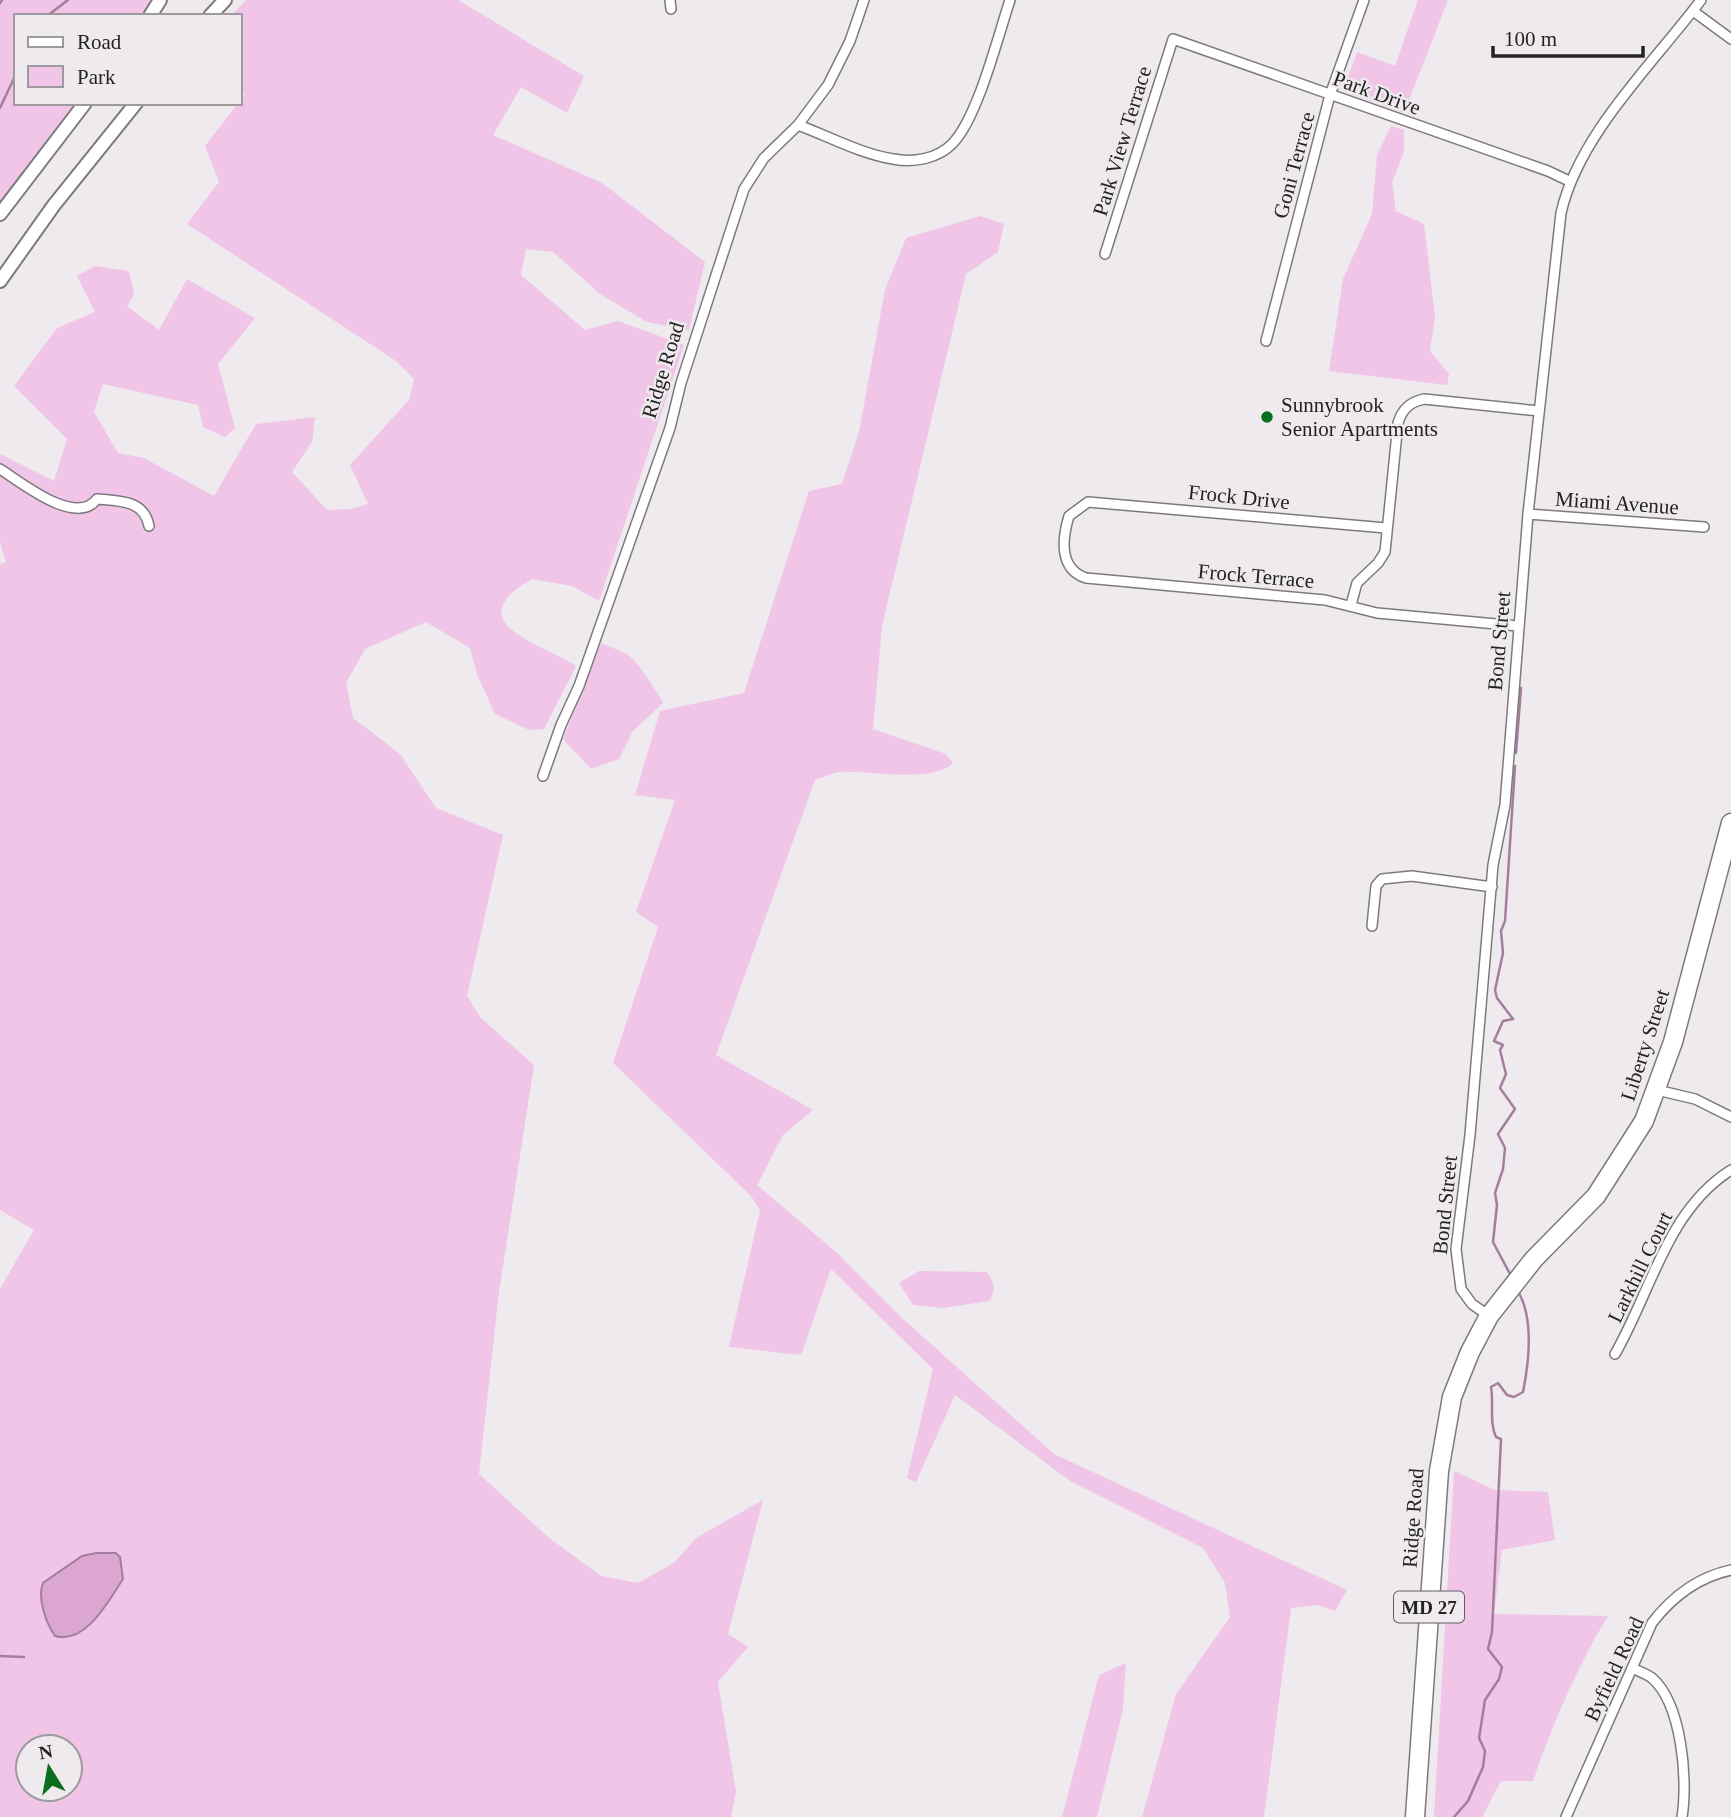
<svg xmlns="http://www.w3.org/2000/svg" width="1731" height="1817" font-family="'Times New Roman',serif">
	<style>
		.green { fill: #f0c5e8; fill-rule: evenodd }
		.water { fill: #dba6d1; stroke: #a47f9d; stroke-width: 2 }
		.lines { fill: none; stroke-linecap: round; stroke-linejoin: round }
		.stream { stroke: #a47f9d; stroke-width: 2.5 }
		.street-casing { stroke: #7d7a7d; stroke-width: 12 }
		.secondary-casing { stroke: #7d7a7d; stroke-width: 16 }
		.highway-casing { stroke: #7d7a7d; stroke-width: 21 }
		.street { stroke: #fff; stroke-width: 9 }
		.secondary { stroke: #fff; stroke-width: 12 }
		.highway { stroke: #fff; stroke-width: 18 }
		.poi-dot { fill: #096f1e; stroke: #eeeaed; stroke-width: 2.5 }
		.labels { text-anchor: middle; dominant-baseline: central; stroke-width: 5; stroke-linejoin: round; paint-order: stroke }
		.shield { fill: #eeeaed; stroke: #615f60; stroke-width: 2 }
		.shield-label { font-size: 19px; font-weight: bold; fill: #242324 }
		.street-label { font-size: 21px; fill: #242324; stroke: #eeeaed }
		.poi-label { font-size: 21px; fill: #242324; stroke: #eeeaed; text-anchor: start }
	</style>
	<rect width="100%" height="100%" fill="#eeeaed"/>
	<path class="green" d="M0,0H151L141,16H16V103H75L0,201Z
		M246,0H458L584,76L567,113L521,87L493,135L602,183L705,262L689,330L647,322L600,294L553,252L526,249L521,275L585,330L618,321L684,345L599,601L572,586L532,579C457,622 538,642 576,666L544,729L529,730L495,714L477,674L470,648L426,622L365,649L346,683L353,718L400,754L436,808L503,835L467,996L480,1017L534,1065L499,1292L479,1474L548,1537L601,1576L638,1583L674,1563L696,1538L763,1500L728,1634L748,1647L718,1682L736,1792L731,1817H0V1289L34,1230L0,1210V564L6,562L0,542V454L54,481L67,439L14,386L57,328L95,312L77,276L95,266L129,271L134,294L127,306L159,330L187,279L255,318L218,364L235,428L225,437L203,427L198,405L103,384L94,412L118,453L144,458L214,496L256,424L315,417L312,442L292,472L327,510L351,509L368,504L350,465L409,400L414,379L396,361L187,224L219,182L205,146L245,94L240,89V16H231ZM28,1747H70V1789H28Z
		M1418,0H1448L1404,113L1343,91L1357,52L1395,66Z
		M1391,126L1404,130V152L1392,183L1396,211L1424,224L1435,316L1430,351L1449,374L1447,385L1329,371L1343,279L1372,214L1377,155Z
		M980,216L1004,224L998,252L966,274L882,626L873,729L946,754L953,763C931,784 871,770 841,772C832,773 823,777 815,780L716,1055L813,1110L783,1135L757,1185L837,1253L903,1319L1054,1454L1347,1590L1335,1611L1318,1605L1291,1608L1264,1817H1142L1176,1694L1230,1617L1225,1583L1203,1548L1070,1481L955,1395L916,1482L907,1478L933,1369L831,1269L801,1355L729,1347L760,1210L751,1196L613,1063L658,927L636,912L675,800L635,795L660,711L744,693L809,491L842,484L859,432L885,290L906,238Z
		M601,643C610,647 624,651 632,658C639,665 659,694 663,703L633,731L619,759L591,769L563,739Z
		M919,1271L987,1272C994,1283 997,1289 989,1301L943,1308L913,1305L899,1283Z
		M1454,1471L1495,1490L1548,1492L1555,1540L1502,1550L1494,1614L1608,1616C1576,1668 1553,1724 1533,1781H1501L1482,1817H1434Z
		M1126,1663L1123,1709L1097,1817H1062L1099,1675Z"/>
	<path class="water" d="M96,1553H116L120,1557L123,1579C109,1600 86,1645 55,1636C46,1623 37,1598 43,1583L82,1556Z"/>
	<g class="lines">
		<path class="stream" d="M0,3L2,0
			M47,16L68,0
			M0,108L16,74
			M1516,753L1521,688
			M1510,1274L1493,1242L1497,1205L1495,1193L1503,1169L1505,1148L1498,1134L1515,1109L1500,1088L1506,1074L1500,1050L1503,1045L1494,1041L1503,1021L1513,1019L1497,998L1495,990L1503,953L1501,931L1505,921L1515,766
			M0,1656L24,1657
			M1454,1817L1468,1801L1483,1767L1485,1751L1479,1738L1485,1700L1499,1679L1502,1667L1488,1649L1492,1632L1501,1439L1496,1437C1489,1422 1494,1404 1491,1387L1498,1383L1507,1395L1514,1397L1523,1392C1529,1362 1534,1321 1519,1293"/>
		<g class="street-casing">
			<path id="street" d="M670,0L671,9
				M1693,11L1731,39
				M798,125C828,136 861,154 893,159C913,163 938,159 953,143C978,117 998,36 1010,0
				M1105,254L1173,39L1548,171L1569,181
				M1266,341L1330,95L1364,0
				M0,469C22,483 76,527 97,499C120,501 144,500 149,526
				M1528,514L1704,527
				M1386,528L1088,502L1069,516C1062,539 1059,569 1086,578L1325,600L1377,613L1518,626
				M1351,605L1357,583L1378,563L1385,552L1398,423C1402,409 1410,402 1424,399L1539,411
				M543,776L561,725L579,686L670,428L681,383L744,189L764,158L798,125L828,85L850,41L864,0
				M1372,926L1376,886L1382,879L1412,876L1492,887
				M1657,1090L1695,1099L1731,1117
				M1489,1316L1472,1304L1461,1289L1456,1249L1470,1135L1493,865L1505,805L1528,514L1561,213C1579,134 1653,64 1701,0
				M1615,1354C1651,1292 1667,1210 1731,1170
				M1632,1668C1638,1671 1647,1674 1652,1678C1682,1704 1688,1780 1682,1817
				M1566,1817L1652,1623C1672,1597 1698,1577 1731,1570"/>
		</g>
		<g class="secondary-casing">
			<path id="secondary" d="M150,16L160,0
				M210,16L225,0
				M0,214L85,103
				M0,281L54,205L136,103"/>
		</g>
		<g class="highway-casing">
			<path id="highway" d="M1415,1817L1439,1471L1452,1397L1470,1352L1489,1316L1534,1259L1596,1196L1644,1121L1673,1042L1731,823"/>
		</g>
		<use href="#street" class="street"/>
		<use href="#secondary" class="secondary"/>
		<use href="#highway" class="highway"/>
	</g>
	<circle class="poi-dot" cx="1267" cy="417" r="7"/>
	<g class="labels">
		<rect class="shield" x="1394" y="1591.5" width="70" height="31" rx="5"/>
		<g class="shield-label">
			<text x="1429" y="1607">MD 27</text>
		</g>
		<g class="street-label">
			<text transform="translate(1377 93) rotate(20)">Park Drive</text>
			<text transform="translate(1122 141) rotate(-73)">Park View Terrace</text>
			<text transform="translate(1294 165) rotate(-75)">Goni Terrace</text>
			<text transform="translate(663 370) rotate(-73)">Ridge Road</text>
			<text transform="translate(1239 497) rotate(6)">Frock Drive</text>
			<text transform="translate(1617 503) rotate(4)">Miami Avenue</text>
			<text transform="translate(1256 576) rotate(5)">Frock Terrace</text>
			<text transform="translate(1499 641) rotate(-85)">Bond Street</text>
			<text transform="translate(1645 1045) rotate(-72)">Liberty Street</text>
			<text transform="translate(1445 1205) rotate(-84)">Bond Street</text>
			<text transform="translate(1640 1267) rotate(-64)">Larkhill Court</text>
			<text transform="translate(1413 1518) rotate(-86)">Ridge Road</text>
			<text transform="translate(1614 1669) rotate(-65)">Byfield Road</text>
		</g>
		<g class="poi-label">
			<text x="1281" y="405">Sunnybrook<tspan x="1281" dy="24">Senior Apartments</tspan></text>
		</g>
	</g>
	<rect x="14" y="14" width="228" height="91" fill="#eeeaed" stroke="#9d9a9d" stroke-width="2"/>
	<rect x="28" y="37" width="35" height="10" fill="#ffffff" stroke="#9d9a9d" stroke-width="2"/>
	<text x="77" y="49" font-size="21" fill="#242324">Road</text>
	<rect x="28" y="66" width="35" height="21" fill="#f0c5e8" stroke="#9d9a9d" stroke-width="2"/>
	<text x="77" y="84" font-size="21" fill="#242324">Park</text>
	<g transform="translate(49 1768) rotate(349)"><circle r="33" fill="#eeeaed" stroke="#9d9a9d" stroke-width="2"/>
	<path d="M0-5L12 26L0 18L-12 26Z" fill="#096f1e"/>
	<text y="-10" font-size="19" font-weight="bold" text-anchor="middle" fill="#242324">N</text>
	</g>
	<path d="M1493 46v10h150v-10" fill="none" stroke="#242324" stroke-width="3.5"/>
	<text x="1504" y="46" font-size="21" fill="#242324" stroke="#eeeaed" stroke-width="5" paint-order="stroke">100 m</text>
</svg>
